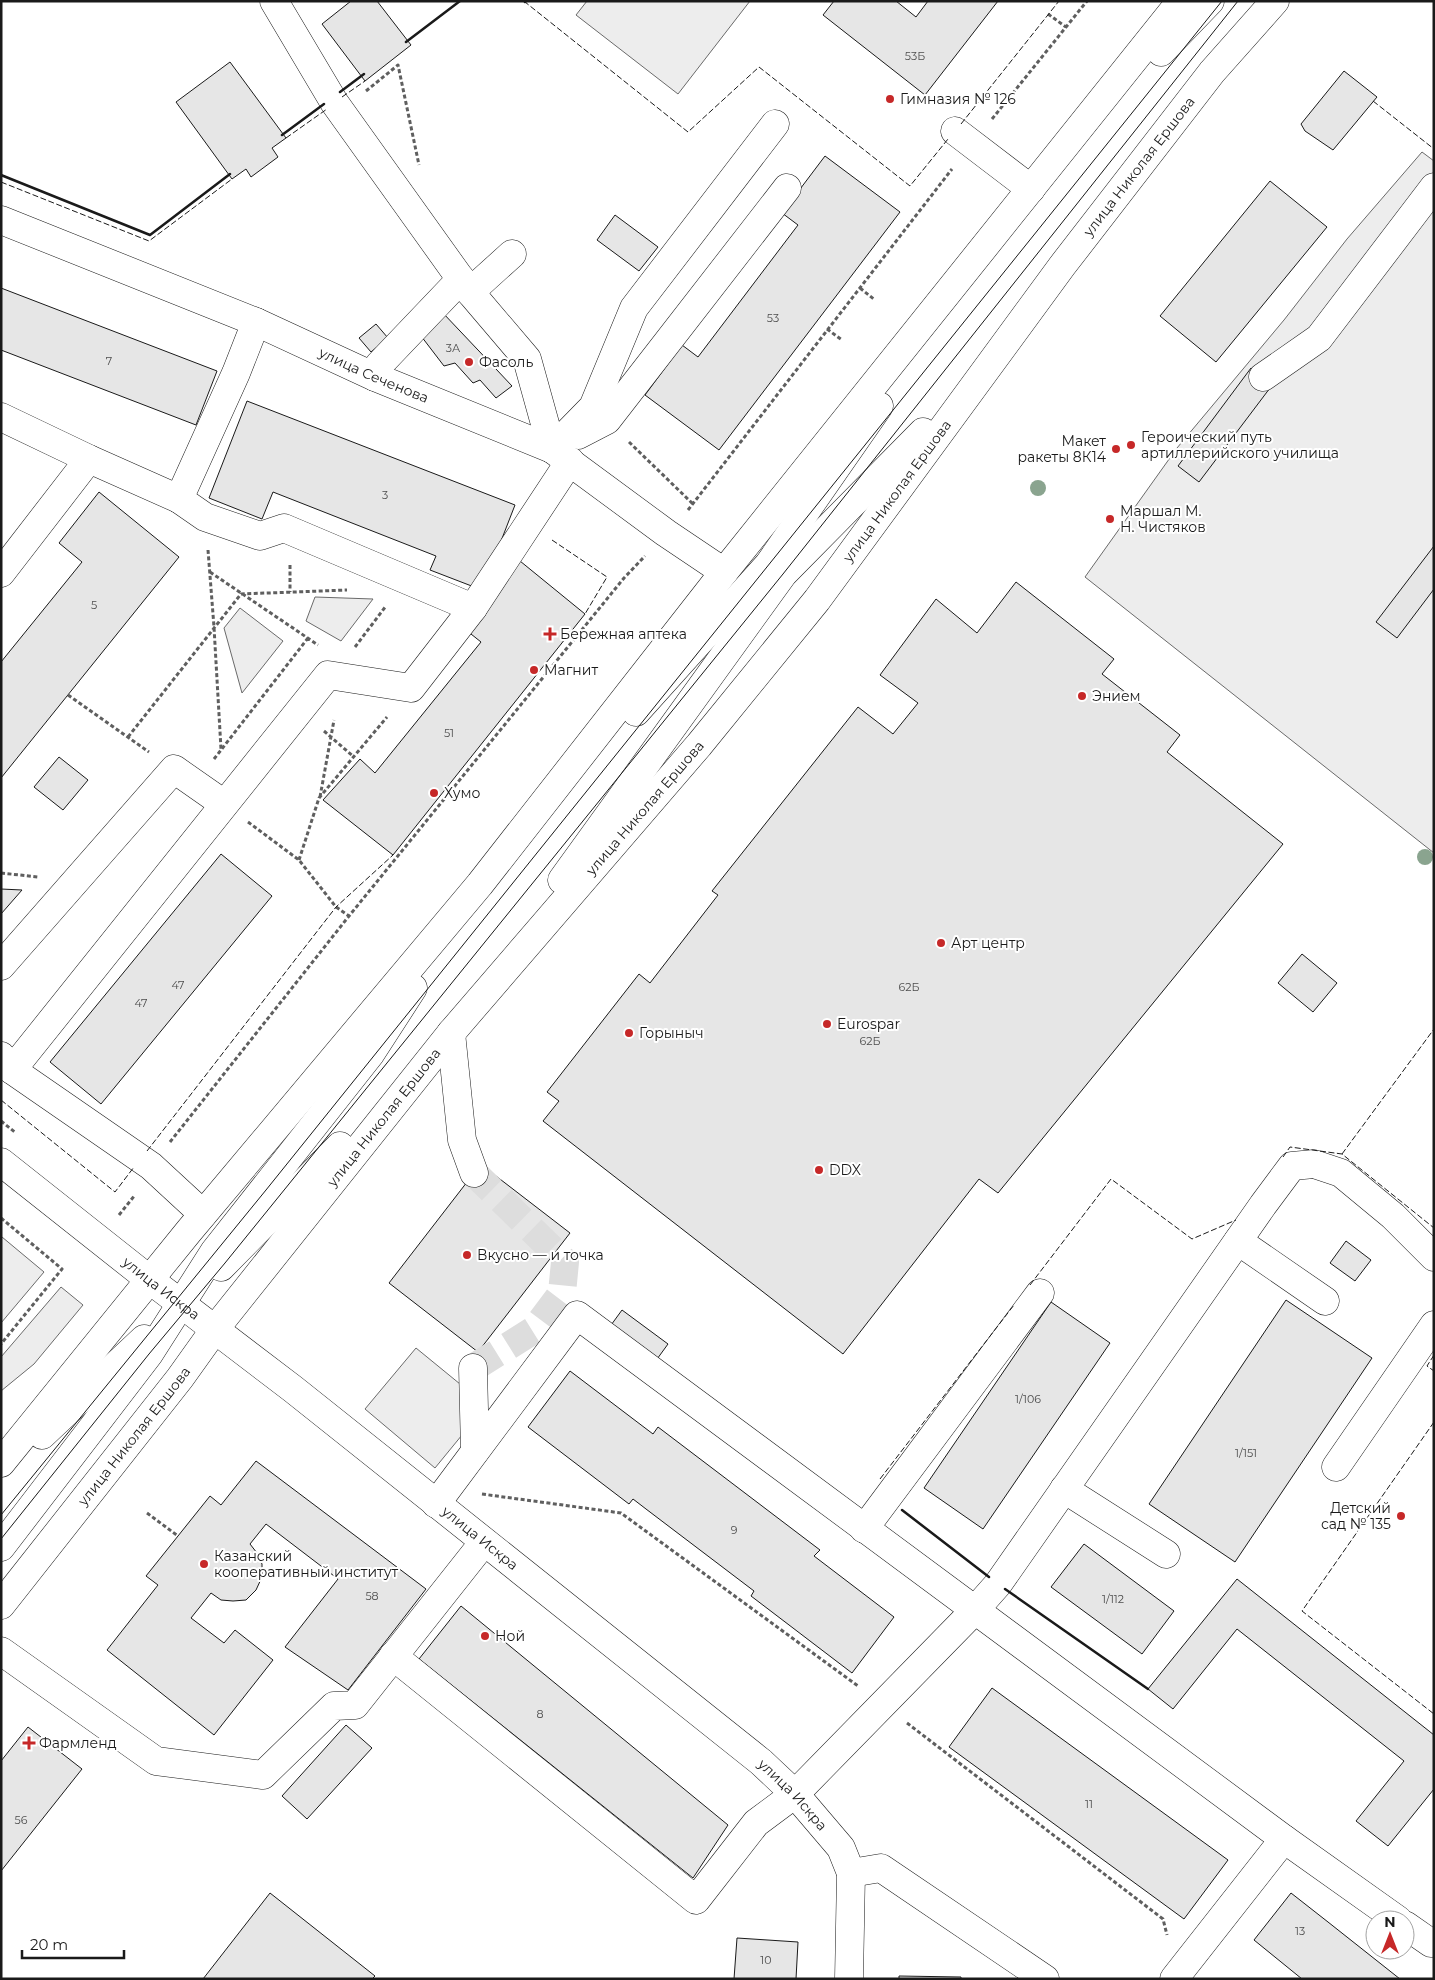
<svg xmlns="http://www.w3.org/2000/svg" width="1435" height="1980" font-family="Montserrat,sans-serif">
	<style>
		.built { fill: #ededed; stroke: #6a6a6a }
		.building { fill: #e6e6e6; stroke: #1a1a1a }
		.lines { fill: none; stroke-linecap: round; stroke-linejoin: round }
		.minor-tunnel { stroke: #ddd; stroke-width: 28; stroke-dasharray: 28 14; stroke-linecap: butt }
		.minor-casing { stroke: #1a1a1a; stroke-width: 29 }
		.major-casing { stroke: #1a1a1a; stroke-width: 29 }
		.path { stroke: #5f5f5f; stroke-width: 3; stroke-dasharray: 4 2.5; stroke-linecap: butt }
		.minor { stroke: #fff; stroke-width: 28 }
		.major { stroke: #fff; stroke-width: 28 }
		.tram { stroke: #1a1a1a; stroke-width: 1 }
		.fence { stroke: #1a1a1a; stroke-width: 1; stroke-dasharray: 6 2.5; stroke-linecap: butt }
		.wall { stroke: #1a1a1a; stroke-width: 2.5 }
		.tree { fill: #8aa48f }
		.poi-dot { fill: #c62828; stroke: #fff; stroke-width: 2 }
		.labels { text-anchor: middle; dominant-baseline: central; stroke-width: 4; stroke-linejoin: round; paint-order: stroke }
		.number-label { font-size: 11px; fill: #4d4d4d }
		.poi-label { font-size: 14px; fill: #1a1a1a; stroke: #fff; text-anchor: start }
		.street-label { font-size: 14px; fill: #1a1a1a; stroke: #fff }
	</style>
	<rect width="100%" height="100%" fill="#fff"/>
	<path class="built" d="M587,1H750L678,94L576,15Z
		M1422,152L1434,161V853L1085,577L1177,448L1284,320L1347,239Z
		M315,597L373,599L341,641L306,621Z
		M240,608L283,641L242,693L224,628Z
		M2,1237L44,1272L1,1323V1238Z
		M61,1287L83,1305L34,1364L1,1391V1357Z
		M416,1348L471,1393V1424L435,1468L365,1409Z"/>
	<path class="building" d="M351,1H377L411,45L365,81L322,24Z
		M834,1H896L916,17L928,1H998L925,95L823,15Z
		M230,62L286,138L272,148L278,157L251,177L246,169L232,179L176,102Z
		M1344,71L1377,97L1333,150L1305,131L1301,124Z
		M825,156L900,212L719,450L645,395L682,345L698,357L798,225L782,213Z
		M1270,181L1327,227L1216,362L1160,316Z
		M615,215L658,247L639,271L597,240Z
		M1,288L217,371L196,425L1,350Z
		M442,312L496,369L512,386L496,398L480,380L473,383L455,363L444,366L418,332Z
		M376,324L388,338L371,352L359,338Z
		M1251,368L1273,384L1199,482L1178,466Z
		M247,401L515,505L482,590L430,570L436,556L273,492L262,519L209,498Z
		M99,492L179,557L1,778V662L82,562L59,543Z
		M1434,546V589L1397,638L1376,622Z
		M520,561L585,614L393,855L323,800L360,759L375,773L481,642L466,630Z
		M1016,582L1114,659L1102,674L1180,735L1167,752L1283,844L998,1193L979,1179L843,1354L543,1121L559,1101L547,1092L639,974L650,983L718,895L712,891L858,707L893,734L918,703L880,675L936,599L977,633Z
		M59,757L88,780L63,810L34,787Z
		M221,854L272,896L101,1104L50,1062Z
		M1,889L22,890L1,914Z
		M1302,954L1337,983L1313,1012L1278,983Z
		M483,1166L570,1233L478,1352L389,1283L474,1173Z
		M1346,1241L1371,1260L1355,1281L1330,1263Z
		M1286,1300L1372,1358L1235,1562L1149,1504Z
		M1051,1302L1110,1343L983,1529L924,1488Z
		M622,1310L668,1344L652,1366L606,1332Z
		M570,1371L653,1434L658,1427L820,1550L814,1556L894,1617L852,1673L751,1596L754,1591L646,1509L633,1499L629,1504L528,1427Z
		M256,1461L426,1589L348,1690L285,1647L338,1579L266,1524L250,1544L257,1553L262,1564V1577L256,1590L246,1600L233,1601L221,1600L211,1593L191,1618L224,1643L235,1630L273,1660L214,1735L107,1650L158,1585L146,1576L210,1496L221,1505Z
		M1084,1544L1174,1611L1142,1654L1051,1587Z
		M1237,1579L1434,1735V1789L1388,1846L1356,1821L1404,1761L1237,1629L1173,1709L1148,1689Z
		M461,1606L728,1825L693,1878L419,1659Z
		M992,1688L1228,1860L1184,1919L949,1747Z
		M346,1725L372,1748L307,1819L282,1796Z
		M28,1727L82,1769L1,1871V1761Z
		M270,1893L375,1976L372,1979H203Z
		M1291,1893L1328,1922L1400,1979H1302L1254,1940Z
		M737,1938L798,1942L796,1979H734Z
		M899,1976L961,1977V1979H899Z"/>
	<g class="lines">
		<path class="minor-tunnel" d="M473,1368L534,1330L562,1293L565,1262L474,1173"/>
		<g class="minor-casing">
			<g id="minor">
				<path d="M274,1L334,102L470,292L527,359L552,449"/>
				<path d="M955,131L1031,189"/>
				<path id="s1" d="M1,220L256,322L375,377L552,449L666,533L724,572"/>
				<path d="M470,292L512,254"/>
				<path d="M256,322L236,373L179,499L205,517L260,536L284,528L473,608"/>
				<path d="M375,377L379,365L461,279"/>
				<path d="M1263,377L1319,338L1434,187"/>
				<path d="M1,417L89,459L179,499"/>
				<path d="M578,435L607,420L787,188"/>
				<path d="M552,449L593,407L634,308L775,124"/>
				<path d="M1,573L89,459"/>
				<path d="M1,966L174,769L224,804"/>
				<path d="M451,1033L462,1140L474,1173"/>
				<path d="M1,1056L12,1070L151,1166L203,1214"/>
				<path d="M12,1070L328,675L411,688L473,608L570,461"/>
				<path id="s2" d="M1,1162L150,1280L293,1389L761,1762L795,1794L841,1848L851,1873L849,1979"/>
				<path d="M1238,1241L1325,1301"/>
				<path d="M473,1368L475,1451"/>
				<path d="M1336,1467L1434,1325"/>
				<path d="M1064,1489L1166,1554"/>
				<path d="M436,1504L577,1315L1284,1839L1398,1920"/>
				<path d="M864,1529L1040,1293"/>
				<path d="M1,1651L156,1761L263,1775L334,1706L355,1705L484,1542"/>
				<path d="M393,1656L696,1900L756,1823L795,1794L975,1610L998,1584L1263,1205L1292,1166L1314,1164L1341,1173L1393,1216L1434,1257"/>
				<path d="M851,1873L881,1868L1045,1979"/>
				<path d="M1405,1925L1431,1943"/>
				<path d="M1174,1979L1284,1839"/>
			</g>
		</g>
		<g class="major-casing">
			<g id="major">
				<path d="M1161,52L1210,1"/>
				<path d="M636,712L769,564L879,406"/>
				<path d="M562,880L783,574L923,432"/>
				<path d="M221,1267L340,1146"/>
				<path d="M42,1435L144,1339"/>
				<path d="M1,1463L189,1231L480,884L724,572L1181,1"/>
				<path d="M1,1547L149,1354L214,1252L371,1053L413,988"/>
				<path id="s3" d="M1,1605L180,1378L215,1329L451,1033L699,745L817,600L1062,266L1212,72L1275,1"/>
			</g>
		</g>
		<path class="path" d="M1048,14L1066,27
			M366,91L398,65L419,165
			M992,119L1087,1
			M860,288L875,300
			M827,329L842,340
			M629,442L693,504
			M688,510L952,169
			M208,550L214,627L221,749
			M290,565V592
			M210,572L318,645
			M355,647L386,606
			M68,695L149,752
			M324,731L354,757
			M128,737L241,594L347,590
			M214,759L308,638
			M320,797L334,720
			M248,822L299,860L336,907L349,916
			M299,860L319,798L387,717
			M1,873L38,877
			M1,1121L16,1133
			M170,1142L349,916L624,578L645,556
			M119,1215L135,1195
			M1,1218L62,1269L1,1344
			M482,1494L621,1513L858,1686
			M147,1513L178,1536
			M907,1723L1163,1919L1167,1935"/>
		<use href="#minor" class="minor"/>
		<use href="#major" class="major"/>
		<path class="tram" d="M1,1515L266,1190L1222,1
			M1,1539L149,1354L225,1263L783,574L1238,1"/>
		<path class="fence" d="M526,1L525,2L688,132L759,67L910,186L948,139
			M342,97L365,81
			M1373,101L1434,149
			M961,124L1059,1
			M286,138L327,109
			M1,182L149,241L232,179
			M552,540L607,577L585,614
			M1,1100L115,1192L134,1167
			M147,1151L336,907L393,855
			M1342,1154L1434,1029
			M1283,1157L1290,1147L1342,1154L1434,1228
			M1030,1285L1111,1179L1192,1239L1236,1220
			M1434,1355L1427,1366L1434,1371
			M1434,1422L1302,1611L1434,1714
			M880,1479L1014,1305"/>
		<path class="wall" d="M525,2L526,1
			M406,42L460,1
			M340,92L364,74
			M282,135L324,104
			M1,175L150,235L230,174
			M902,1510L989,1577
			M1005,1589L1148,1689"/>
	</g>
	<g class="tree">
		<circle cx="1038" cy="488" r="8"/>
		<circle cx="1425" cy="857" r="8"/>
	</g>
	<g class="poi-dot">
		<circle cx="890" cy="99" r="5"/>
		<circle cx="469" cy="362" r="5"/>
		<circle cx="1131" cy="445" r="5"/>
		<circle cx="1116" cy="449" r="5"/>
		<circle cx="1110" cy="519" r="5"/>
		<path d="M547.5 626.5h5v5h5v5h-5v5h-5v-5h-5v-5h5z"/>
		<circle cx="534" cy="670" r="5"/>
		<circle cx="1082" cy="696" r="5"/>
		<circle cx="434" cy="793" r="5"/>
		<circle cx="941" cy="943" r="5"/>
		<circle cx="827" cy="1024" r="5"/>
		<circle cx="629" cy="1033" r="5"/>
		<circle cx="819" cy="1170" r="5"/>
		<circle cx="467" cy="1255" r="5"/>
		<circle cx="1401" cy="1516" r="5"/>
		<circle cx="204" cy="1564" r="5"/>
		<circle cx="485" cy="1636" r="5"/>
		<path d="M26.5 1735.5h5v5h5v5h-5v5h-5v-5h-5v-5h5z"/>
	</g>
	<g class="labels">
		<g class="number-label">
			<text x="915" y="56">53Б</text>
			<text x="773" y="318">53</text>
			<text x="453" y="348">3А</text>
			<text x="109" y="361">7</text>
			<text x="385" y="495">3</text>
			<text x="94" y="605">5</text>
			<text x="449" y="733">51</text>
			<text x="178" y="985">47</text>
			<text x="909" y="987">62Б</text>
			<text x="141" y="1003">47</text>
			<text x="870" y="1041">62Б</text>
			<text x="1028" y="1399">1/106</text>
			<text x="1246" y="1453">1/151</text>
			<text x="734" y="1530">9</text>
			<text x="372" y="1596">58</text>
			<text x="1113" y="1599">1/112</text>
			<text x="540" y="1714">8</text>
			<text x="1089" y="1804">11</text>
			<text x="21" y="1820">56</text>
			<text x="1300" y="1931">13</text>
			<text x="766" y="1960">10</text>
		</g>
		<g class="poi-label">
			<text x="900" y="99">Гимназия № 126</text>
			<text x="479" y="362">Фасоль</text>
			<text x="1141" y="437">Героический путь<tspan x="1141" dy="16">артиллерийского училища</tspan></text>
			<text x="1106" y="441" text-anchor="end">Макет<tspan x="1106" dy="16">ракеты 8К14</tspan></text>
			<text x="1120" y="511">Маршал М.<tspan x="1120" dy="16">Н. Чистяков</tspan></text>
			<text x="560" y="634">Бережная аптека</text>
			<text x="544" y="670">Магнит</text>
			<text x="1092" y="696">Энием</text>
			<text x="444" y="793">Хумо</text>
			<text x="951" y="943">Арт центр</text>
			<text x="837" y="1024">Eurospar</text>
			<text x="639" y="1033">Горыныч</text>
			<text x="829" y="1170">DDX</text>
			<text x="477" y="1255">Вкусно — и точка</text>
			<text x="1391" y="1508" text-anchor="end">Детский<tspan x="1391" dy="16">сад № 135</tspan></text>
			<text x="214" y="1556">Казанский<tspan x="214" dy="16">кооперативный институт</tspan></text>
			<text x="495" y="1636">Ной</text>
			<text x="39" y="1743">Фармленд</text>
		</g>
		<g class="street-label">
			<text stroke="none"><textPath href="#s3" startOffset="1835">улица Николая Ершова</textPath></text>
			<text stroke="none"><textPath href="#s1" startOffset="404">улица Сеченова</textPath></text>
			<text stroke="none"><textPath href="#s3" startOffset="1430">улица Николая Ершова</textPath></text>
			<text stroke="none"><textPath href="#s3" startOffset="1025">улица Николая Ершова</textPath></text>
			<text stroke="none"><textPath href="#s3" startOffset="620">улица Николая Ершова</textPath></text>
			<text stroke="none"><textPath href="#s2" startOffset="204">улица Искра</textPath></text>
			<text stroke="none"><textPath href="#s3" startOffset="215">улица Николая Ершова</textPath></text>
			<text stroke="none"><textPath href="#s2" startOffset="609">улица Искра</textPath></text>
			<text stroke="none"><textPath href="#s2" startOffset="1014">улица Искра</textPath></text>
		</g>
	</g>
	<rect width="1435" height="1980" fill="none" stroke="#1a1a1a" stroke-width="5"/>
	<g transform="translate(1390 1935)"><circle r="24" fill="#ffffff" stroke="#a3a3a3"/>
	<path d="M0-4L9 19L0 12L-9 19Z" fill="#c62828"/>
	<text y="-8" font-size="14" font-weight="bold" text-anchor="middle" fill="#1a1a1a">N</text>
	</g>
	<path d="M22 1950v8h102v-8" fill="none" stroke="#1a1a1a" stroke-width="2.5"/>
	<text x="30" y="1950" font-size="15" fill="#1a1a1a" stroke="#ffffff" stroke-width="4" paint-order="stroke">20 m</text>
</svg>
